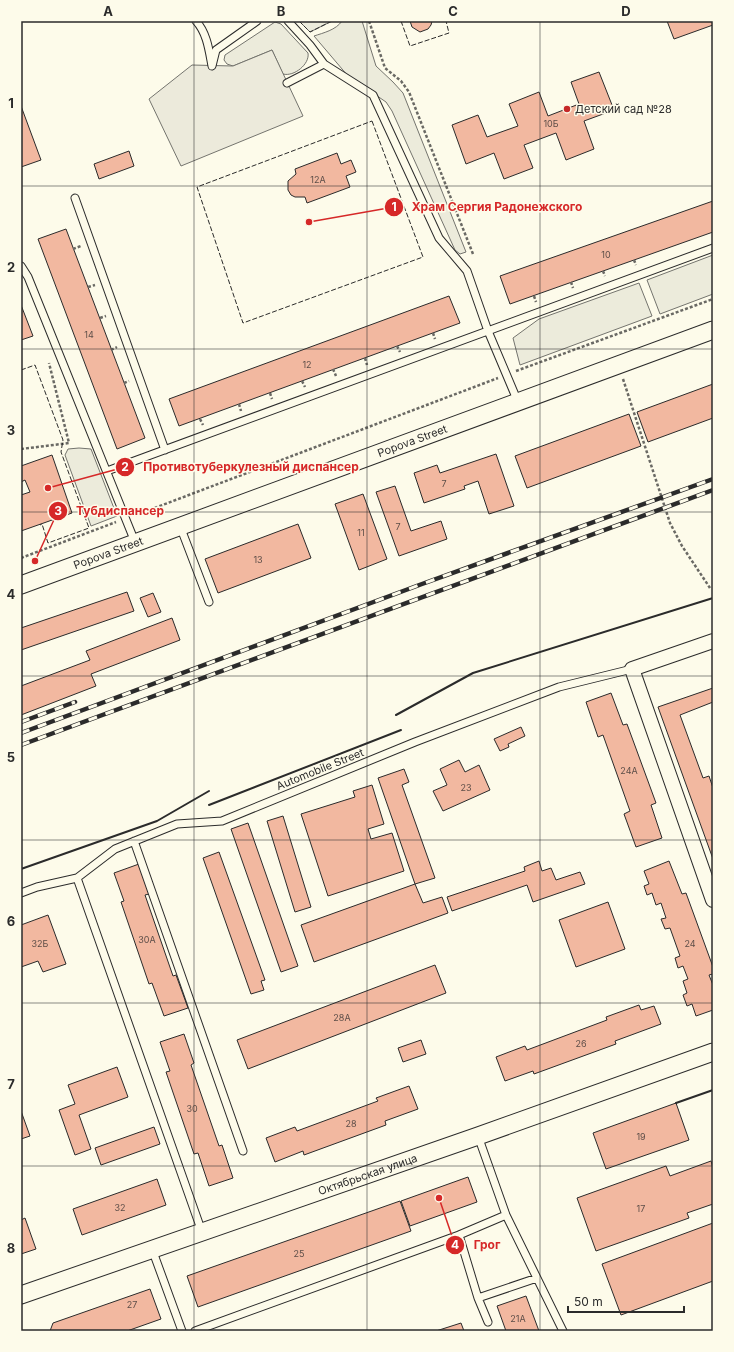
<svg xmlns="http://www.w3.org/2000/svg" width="734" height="1352" font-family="Inter,sans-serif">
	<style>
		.green { fill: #ecebdb; stroke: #74746e }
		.parking { fill: #eceadb; stroke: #74746e }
		.building { fill: #f2b8a0; stroke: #2b2b2b }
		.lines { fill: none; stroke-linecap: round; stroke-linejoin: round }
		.service-casing { stroke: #2b2b2b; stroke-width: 9 }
		.minor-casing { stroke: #2b2b2b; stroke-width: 16 }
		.tertiary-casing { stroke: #2b2b2b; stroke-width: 19 }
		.path { stroke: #6a6964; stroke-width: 2.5; stroke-dasharray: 3 2; stroke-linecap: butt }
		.service { stroke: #fdfbea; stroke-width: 7 }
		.minor { stroke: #fdfbea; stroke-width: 14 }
		.tertiary { stroke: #fdfbea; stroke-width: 17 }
		.rail-casing { stroke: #2b2b2b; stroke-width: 4.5 }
		.rail { stroke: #fdfbea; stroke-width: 3; stroke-dasharray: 9; stroke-linecap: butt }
		.fence { stroke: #2b2b2b; stroke-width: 1; stroke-dasharray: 5 2; stroke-linecap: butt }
		.wall { stroke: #2b2b2b; stroke-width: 2 }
		.grid { fill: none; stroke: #2b2b2b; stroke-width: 1; stroke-opacity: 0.55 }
		.poi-dot { fill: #c62828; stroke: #fdfbea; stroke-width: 1.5 }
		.labels { text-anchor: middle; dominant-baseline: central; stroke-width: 3; stroke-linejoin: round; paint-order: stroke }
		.number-label { font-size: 9px; fill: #5d4e48 }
		.poi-label { font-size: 11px; fill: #2b2b2b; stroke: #fdfbea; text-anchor: start }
		.street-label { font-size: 11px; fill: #2b2b2b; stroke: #fdfbea }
		.leader { fill: none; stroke: #d62828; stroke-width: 1.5 }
		.callout-dot { fill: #d62828; stroke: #fdfbea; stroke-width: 1.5 }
		.mark-label { font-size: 12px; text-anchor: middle; font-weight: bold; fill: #fff }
		.callout-label { font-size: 12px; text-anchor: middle; font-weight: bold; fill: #d62828; stroke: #fdfbea; stroke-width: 3; stroke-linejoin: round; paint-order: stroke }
		.neatline { fill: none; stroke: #2b2b2b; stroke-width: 1.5 }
		.grid-label { font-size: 13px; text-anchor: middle; font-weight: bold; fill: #2b2b2b }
	</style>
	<rect width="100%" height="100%" fill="#fdfbea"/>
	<path class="green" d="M299,21H332L310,32Z
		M342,21H362L376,66L393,82L403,93L466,252L460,254L455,250L392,111L386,102L348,76L314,36C323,33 336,30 342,21Z
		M275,22L281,24L308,53C310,64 294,77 283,74L272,50L233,66L227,64L224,60L225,55Z
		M713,255V294L660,314L647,280Z
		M639,283L652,316L520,365L513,338L539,319Z
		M79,448L91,449L117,516L91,526L65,455L68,449Z"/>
	<path class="parking" d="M272,50L303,116L181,166L149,99L192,65L233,66Z"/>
	<path class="building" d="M410,21H432L431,25L428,29L420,32L412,27Z
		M667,21H713V25L674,39Z
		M599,72L614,110L584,121L594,149L566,160L556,133L524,145L533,168L504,179L494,153L466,164L452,125L478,115L487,137L518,126L509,104L539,92L548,116L579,104L571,82Z
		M21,106L41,160L21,167Z
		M129,151L134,166L99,179L94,164Z
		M337,153L341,164L351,160L356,172L346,176L350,187L307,203L305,197H295L291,195L288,190V181L296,174L295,169Z
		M713,201V232L510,304L500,276Z
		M66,229L145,438L117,449L38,239Z
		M449,296L460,323L179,426L169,399Z
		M21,305L33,336L21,340Z
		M713,384V418L648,442L637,412Z
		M629,414L641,446L527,488L515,456Z
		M496,454L514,506L489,514L478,481L464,486L465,489L424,503L414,473L437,465L440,473Z
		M52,455L72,513L21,531V495L30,492L25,480L21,482V466Z
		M395,486L411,531L441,521L447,539L399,556L376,492Z
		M363,494L387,559L359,570L335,504Z
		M298,524L311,558L218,593L205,559Z
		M127,592L134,611L21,650V628Z
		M153,593L161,612L148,617L140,598Z
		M172,618L180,640L91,674L96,686L21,715V686L90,660L86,651Z
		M713,688V702L680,715L703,778L709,776L713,788V859L658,707Z
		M611,693L623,725L627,724L656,803L651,805L662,838L636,847L624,814L630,811L603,735L598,737L586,702Z
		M521,727L525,736L508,744L509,747L500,751L494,739Z
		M459,760L465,772L479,765L490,790L443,811L433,791L447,785L440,769Z
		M404,769L409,782L402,785L435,878L415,884L378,778Z
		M372,785L384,824L368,829L371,839L392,833L404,871L328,896L301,814L355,797L353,791Z
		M283,816L311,907L295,912L267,821Z
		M248,823L298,966L281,972L231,829Z
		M219,852L265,980L261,981L264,990L251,994L203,858Z
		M539,861L542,871L551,868L556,880L580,872L585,884L533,902L527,885L452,911L447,897L525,871L524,867Z
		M669,861L682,894L686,893L713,967V974L709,975L713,985V1010L696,1016L692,1004L687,1006L683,995L687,993L683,981L688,979L683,966L678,968L675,958L680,956L670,928L665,929L661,919L666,918L661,903L656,905L652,893L647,895L644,886L649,884L644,871Z
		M139,864L149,894L145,895L173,976L176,975L188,1008L164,1016L152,983L149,984L121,902L124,901L114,873Z
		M415,884L423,903L442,897L448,913L314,962L301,925Z
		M608,902L625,949L576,967L559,920Z
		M48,915L66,964L43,972L38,961L21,967V925Z
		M435,965L446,993L248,1069L237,1040Z
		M639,1005L641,1010L654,1006L661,1024L615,1041L616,1044L534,1074L533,1071L505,1081L496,1057L525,1046L527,1050L607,1020L606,1017Z
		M184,1034L194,1063L191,1065L219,1146L222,1145L233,1178L209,1186L198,1153L194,1154L166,1072L170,1071L160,1042Z
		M421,1040L426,1054L403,1062L398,1048Z
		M117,1067L128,1097L79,1115L91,1149L75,1155L59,1110L75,1104L68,1085Z
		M409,1086L418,1109L385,1121L386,1125L304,1155L303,1151L275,1162L266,1138L295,1127L297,1131L378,1101L376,1098Z
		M676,1103L689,1140L606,1169L593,1133Z
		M21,1111L30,1136L21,1139Z
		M154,1127L160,1144L101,1165L95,1148Z
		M711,1161L713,1168V1204L687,1213L689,1218L596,1251L577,1198L666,1166L670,1176Z
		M468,1177L477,1202L410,1226L401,1201Z
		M157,1179L166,1205L82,1235L73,1209Z
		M400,1201L411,1231L198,1307L187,1276Z
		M25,1218L36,1249L21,1254V1220Z
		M713,1223V1281L621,1315L602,1264Z
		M150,1289L161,1319L127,1331H50L53,1323Z
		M526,1296L539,1331H506L497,1306Z
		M461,1323L464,1331H436Z"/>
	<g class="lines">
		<g class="service-casing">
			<path id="service" d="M196,21C207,33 209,50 212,66L216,50L257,21
				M288,21L310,45L324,64
				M287,83L324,64L373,95L439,238L467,271L488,331L518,402
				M75,198L165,450
				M21,266L28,277L135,542
				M107,471L713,248
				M180,526L209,602
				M134,841L243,1151
				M77,878L202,1232
				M21,893L37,887L77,878L115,849L177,824L222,821L415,742L559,687L632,669
				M478,1136L506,1215L563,1331
				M152,1249L182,1331
				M478,1298L537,1278
				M488,1322L478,1298L459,1235L506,1215
				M195,1331L459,1235"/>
		</g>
		<g class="minor-casing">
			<path id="minor" d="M713,641L632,669L713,900"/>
		</g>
		<g class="tertiary-casing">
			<g id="tertiary">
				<path id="s1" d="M21,585L713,330"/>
				<path id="s2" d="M21,1295L478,1136L713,1052"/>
			</g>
		</g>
		<path class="path" d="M369,21L385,68L401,81L409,92L473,254
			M73,249L81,246
			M634,260L636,265
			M603,271L605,276
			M571,282L573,288
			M88,287L95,285
			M534,296L536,302
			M100,318L106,316
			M433,333L435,339
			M397,346L400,352
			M111,350L117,347
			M365,358L367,365
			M333,369L336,376
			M516,371L713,299
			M623,379L670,523L682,546L710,588
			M302,381L305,387
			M124,383L129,381
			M270,393L272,399
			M239,404L241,411
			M200,419L203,425
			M21,449L69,443L49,363
			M136,515L498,378
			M21,558L116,522"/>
		<use href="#service" class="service"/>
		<use href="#minor" class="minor"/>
		<use href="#tertiary" class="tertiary"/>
		<g class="rail-casing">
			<path id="rail" d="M21,722L75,702
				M21,733L422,584L713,479
				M21,745L713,490"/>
		</g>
		<use href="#rail" class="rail"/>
		<path class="fence" d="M299,21L310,32L332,21
			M401,21L410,46L449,33L446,21
			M372,121L423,257L243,323L197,187Z
			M21,370L35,365L63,440L61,452L89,528L48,543L42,524L40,525"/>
		<path class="wall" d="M396,715L473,673L713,598
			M209,805L401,730
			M21,869L157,821L209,791
			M676,1103L713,1090"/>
	</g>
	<path class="grid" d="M194,21V1331M367,21V1331M540,21V1331M21,186H713M21,349H713M21,512H713M21,676H713M21,840H713M21,1003H713M21,1166H713"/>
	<circle class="poi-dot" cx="567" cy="109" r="4"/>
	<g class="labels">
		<g class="number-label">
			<text x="551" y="123">10Б</text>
			<text x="318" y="179">12А</text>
			<text x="606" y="254">10</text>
			<text x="89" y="334">14</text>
			<text x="307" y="364">12</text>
			<text x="444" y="483">7</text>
			<text x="398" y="526">7</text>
			<text x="361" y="532">11</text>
			<text x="258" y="559">13</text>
			<text x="629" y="770">24А</text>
			<text x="466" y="787">23</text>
			<text x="147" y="939">30А</text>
			<text x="40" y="943">32Б</text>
			<text x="690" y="943">24</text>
			<text x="342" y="1017">28А</text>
			<text x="581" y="1043">26</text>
			<text x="192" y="1108">30</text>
			<text x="351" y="1123">28</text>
			<text x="641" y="1136">19</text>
			<text x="120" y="1207">32</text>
			<text x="641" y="1208">17</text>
			<text x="299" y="1253">25</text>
			<text x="132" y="1304">27</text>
			<text x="518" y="1318">21А</text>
		</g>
		<g class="poi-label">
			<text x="575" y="109">Детский сад №28</text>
		</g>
		<g class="street-label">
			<text stroke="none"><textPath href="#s1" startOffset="417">Popova Street</textPath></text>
			<text stroke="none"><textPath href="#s1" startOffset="93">Popova Street</textPath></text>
			<text transform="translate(320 769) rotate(-22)">Automobile Street</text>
			<text stroke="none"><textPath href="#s2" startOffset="367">Октябрьская улица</textPath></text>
		</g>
	</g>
	<path class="leader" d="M309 222L394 207M48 488L125 467M35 561L58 511M439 1198L455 1245"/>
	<g class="callout-dot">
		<circle cx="309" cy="222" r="4"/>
		<circle cx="48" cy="488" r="4"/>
		<circle cx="35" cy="561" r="4"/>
		<circle cx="439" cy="1198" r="4"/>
		<circle cx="394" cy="207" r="10"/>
		<circle cx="125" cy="467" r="10"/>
		<circle cx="58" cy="511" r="10"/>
		<circle cx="455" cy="1245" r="10"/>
	</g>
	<g class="mark-label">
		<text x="394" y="211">1</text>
		<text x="125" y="471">2</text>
		<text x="58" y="515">3</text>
		<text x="455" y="1249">4</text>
	</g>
	<g class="callout-label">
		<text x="497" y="211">Храм Сергия Радонежского</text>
		<text x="251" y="471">Противотуберкулезный диспансер</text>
		<text x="120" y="515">Тубдиспансер</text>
		<text x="487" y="1249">Грог</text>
	</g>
	<rect width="734" height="1352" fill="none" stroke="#fdfbea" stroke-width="44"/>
	<path d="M568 1306v6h116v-6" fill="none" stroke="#2b2b2b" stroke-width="2"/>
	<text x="574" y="1306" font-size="12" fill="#2b2b2b" stroke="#fdfbea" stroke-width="3" paint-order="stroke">50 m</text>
	<rect x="22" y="22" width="690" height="1308" class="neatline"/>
	<g class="grid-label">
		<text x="108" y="16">A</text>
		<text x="281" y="16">B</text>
		<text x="453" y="16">C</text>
		<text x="626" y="16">D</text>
		<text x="11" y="108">1</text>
		<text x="11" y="272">2</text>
		<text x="11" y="435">3</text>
		<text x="11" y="599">4</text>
		<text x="11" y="762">5</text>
		<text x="11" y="926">6</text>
		<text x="11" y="1089">7</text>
		<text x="11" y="1253">8</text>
	</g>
</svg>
